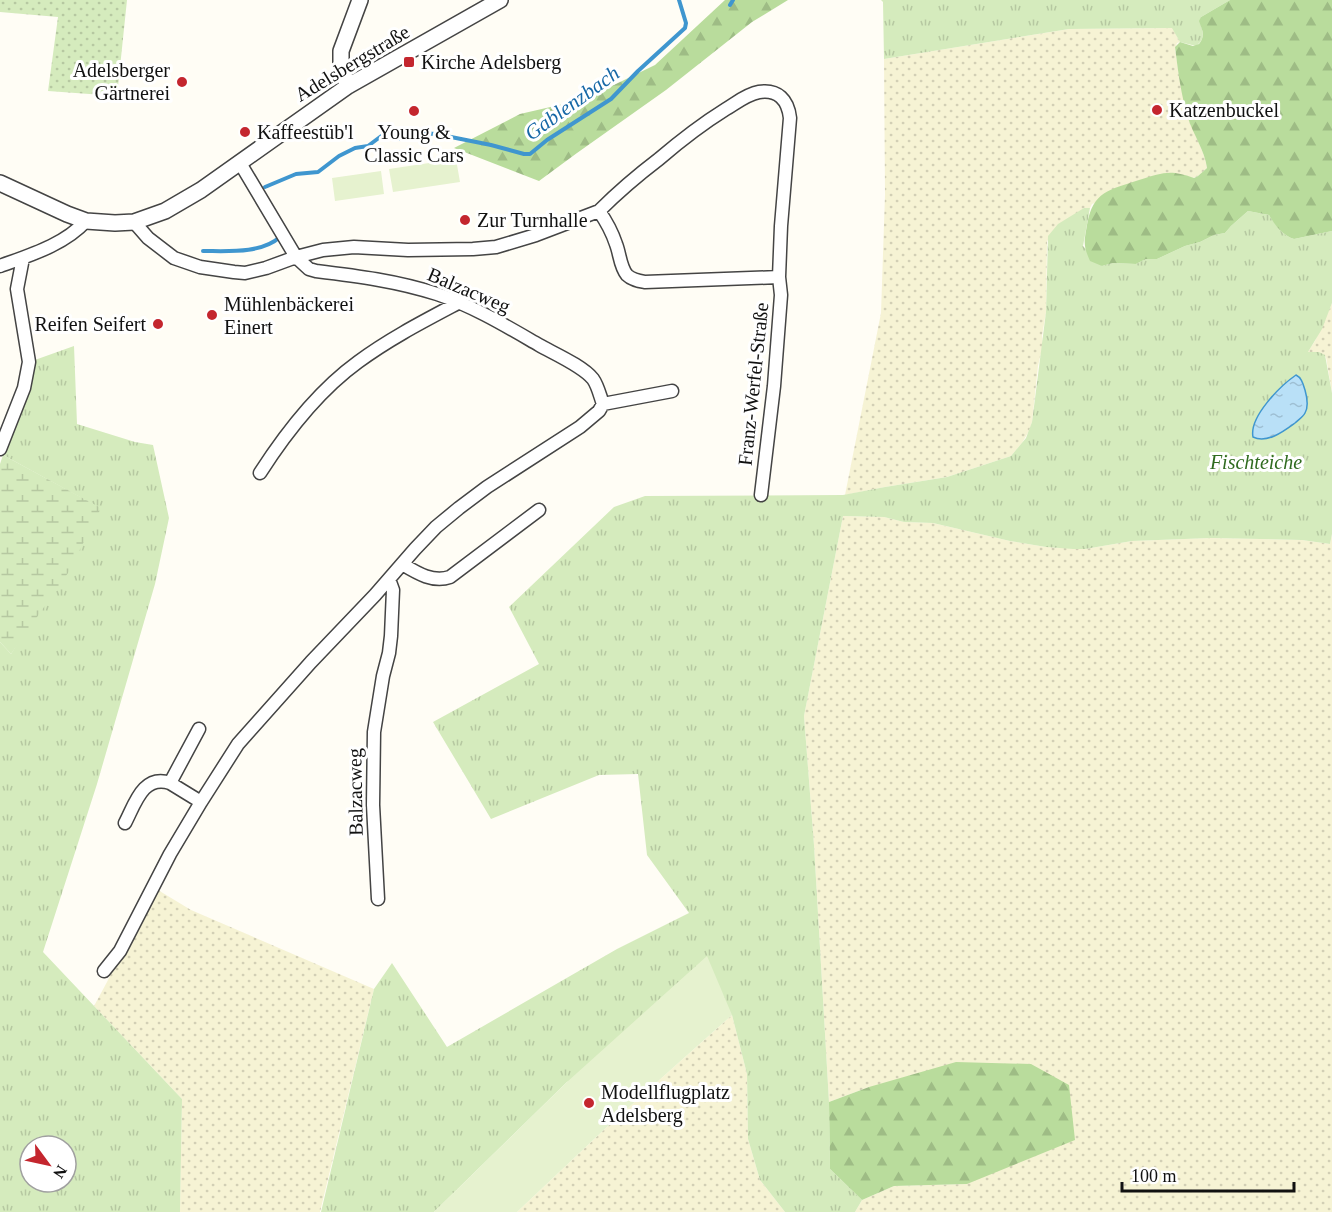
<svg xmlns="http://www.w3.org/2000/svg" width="1332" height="1212" font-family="'Times New Roman',serif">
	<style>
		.farmland { fill: url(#farmland-dots) }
		.grass { fill: url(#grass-tufts); fill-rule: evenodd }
		.forest { fill: url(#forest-firs) }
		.wetland { fill: url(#wetland-marsh) }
		.garden { fill: url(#garden-dots) }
		.pitch { fill: #e6f2cf }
		.water { fill: url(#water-ripples); stroke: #3f96cf; stroke-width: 1.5 }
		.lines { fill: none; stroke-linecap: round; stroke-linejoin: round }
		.stream { stroke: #3f96cf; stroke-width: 4 }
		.minor-casing { stroke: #444; stroke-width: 15 }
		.tertiary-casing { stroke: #444; stroke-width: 18 }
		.minor { stroke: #fff; stroke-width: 12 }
		.tertiary { stroke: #fff; stroke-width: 15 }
		.poi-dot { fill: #c4262e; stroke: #fff; stroke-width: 2 }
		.labels { text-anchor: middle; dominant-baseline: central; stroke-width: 6; stroke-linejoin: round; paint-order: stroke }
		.poi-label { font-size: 20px; fill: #111; stroke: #fff; text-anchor: start }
		.street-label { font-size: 20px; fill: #111; stroke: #fff }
		.park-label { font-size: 20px; font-style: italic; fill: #2f6b1f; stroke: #fff }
		.water-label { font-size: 21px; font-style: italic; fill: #1768a6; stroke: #fff }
	</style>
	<defs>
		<pattern id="farmland-dots" width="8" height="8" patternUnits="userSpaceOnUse" patternTransform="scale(1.5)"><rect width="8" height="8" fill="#f6f3d4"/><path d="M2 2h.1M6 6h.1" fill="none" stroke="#d2cfb5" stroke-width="1.8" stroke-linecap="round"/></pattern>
		<pattern id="grass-tufts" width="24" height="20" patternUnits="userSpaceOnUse" patternTransform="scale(1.5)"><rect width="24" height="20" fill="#d5ebbd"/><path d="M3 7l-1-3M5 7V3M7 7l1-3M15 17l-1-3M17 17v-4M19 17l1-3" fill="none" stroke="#b6c8a1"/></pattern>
		<pattern id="forest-firs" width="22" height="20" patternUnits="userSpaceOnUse" patternTransform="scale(1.5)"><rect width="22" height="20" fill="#b9dc9c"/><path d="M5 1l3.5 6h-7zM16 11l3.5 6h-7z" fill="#9ebc85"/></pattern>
		<pattern id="wetland-marsh" width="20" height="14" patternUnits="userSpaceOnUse" patternTransform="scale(1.5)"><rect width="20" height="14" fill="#d5ebbd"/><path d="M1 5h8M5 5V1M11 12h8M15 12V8" fill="none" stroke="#b6c8a1"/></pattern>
		<pattern id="garden-dots" width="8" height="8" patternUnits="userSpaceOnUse" patternTransform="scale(1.5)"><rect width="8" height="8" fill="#d5ebbd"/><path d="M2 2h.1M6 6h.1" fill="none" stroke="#b6c8a1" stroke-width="1.8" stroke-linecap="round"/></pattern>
		<pattern id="water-ripples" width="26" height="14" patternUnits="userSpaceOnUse" patternTransform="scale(1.5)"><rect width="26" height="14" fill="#b9e0f7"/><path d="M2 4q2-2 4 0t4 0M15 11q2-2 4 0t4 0" fill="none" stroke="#9ebfd3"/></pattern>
	</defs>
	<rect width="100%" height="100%" fill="#fffdf5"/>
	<path class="farmland" d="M1173,28L1180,42L1177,43L1175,49L1180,82L1188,116L1205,158L1207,168L1198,176L1193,178L1184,175L1092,204L1090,208H1084L1047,241L1046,312L1042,336L1043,345L1038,366L1032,422L1029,431L1022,443L1011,456L947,477L885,487L845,495L881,313L885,195L884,59L1069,29Z
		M1332,303V393L1326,357L1319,352L1307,353L1315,341Z
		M843,516L884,517L904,522L933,523L1010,541L1046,547L1085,549L1132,541L1211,538L1302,540L1330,544L1332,534V1212H855L862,1200L894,1186L967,1184L869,1087L829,1102L814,845L804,716Z
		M153,887L191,910L374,989L320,1212H180L182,1099L94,1006L107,982Z
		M732,1015L747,1074L748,1139L760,1180L785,1212H517L609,1125Z"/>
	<path class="grass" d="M881,0H1230L1201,17C1199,29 1209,36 1196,46L1180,42L1172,28L1069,29L884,59L883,2Z
		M1084,208H1090L1083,246L1102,266L1113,263L1136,264L1146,259H1157L1185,246L1200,242L1214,235L1225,233L1231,226L1248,211L1269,215C1276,225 1282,235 1294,239L1332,231V303L1322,329L1308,352H1319L1325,355L1332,393V534L1330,544L1302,540L1211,538L1132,541L1085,549H1073L1046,547L1010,541L933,523L904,522L884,517L843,516L804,716L814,845L829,1102L830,1169L862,1200L855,1212H785L760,1180L748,1139L747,1074L732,1015L567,1082L434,1212H321L374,989L392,963L447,1047L617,949L689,913L647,855L638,774L599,775L491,819L433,722L539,664L509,607L614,507L645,496L843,495L885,487L947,477L1011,456L1026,438L1032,422L1046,312L1048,236L1058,224Z
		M74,346L77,424L135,442L153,445L169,518L155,584L97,784L43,952L182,1099L180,1212H0V642L11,654L100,508L3,455L27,389L32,361ZM30,1146H66V1182H30Z"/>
	<path class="forest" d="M725,0H788L752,22L666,90L577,153L539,181L454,148L520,114L585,99L655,65Z
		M1230,0H1332V231L1294,239C1282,235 1275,225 1269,215L1248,211L1231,226L1225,233L1214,235L1200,242L1185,246L1157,259H1146L1136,264L1113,263L1102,266L1090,261C1083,245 1084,243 1087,225C1093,191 1109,190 1139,180C1163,173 1169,169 1194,178L1198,176L1207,168C1205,151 1193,134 1188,118C1181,95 1178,71 1175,47L1180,42L1193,46L1199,44C1206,35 1202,30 1199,21L1201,17Z
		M956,1062L1031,1064L1069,1085L1075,1140L967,1184L894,1186L862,1200L830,1169L829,1102L869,1087Z"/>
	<path class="wetland" d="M3,455L101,508L68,573L11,654L0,642V464Z"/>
	<path class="garden" d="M0,0H127L117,96L48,91L58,17L0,12Z"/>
	<path class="pitch" d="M456,159L460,182L393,192L389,169Z
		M381,171L384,194L335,201L332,178Z
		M707,956L732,1015L609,1125L517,1212H434L567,1082Z"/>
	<path class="water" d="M1296,375C1302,378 1303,384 1305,390C1307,397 1309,406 1305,413C1303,417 1298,420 1295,423C1284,431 1267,444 1253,437C1249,417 1280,386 1296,375Z"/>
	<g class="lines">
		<path class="stream" d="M730,5L733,0
			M265,187L296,174L318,172L339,156L355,148L368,146L384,134L388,133L399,139H407L421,133L436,134L491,145L524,154H530L547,140L611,99L638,71L685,28L686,23L679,0
			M203,251C227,251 261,254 280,237"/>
		<g class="minor-casing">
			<path id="minor" d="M599,211C618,192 638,175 659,159C680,141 702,124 726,109C736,103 747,94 759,92C778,89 788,100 790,118L781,226L779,277L781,295L774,386L761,495
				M134,222L148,238L174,258L200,267L234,272L245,273L266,268L296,257L323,250L354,247L408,250L473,249L496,247L536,235L599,211C606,221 612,232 616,244C620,254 620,267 627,275C632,280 639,281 645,282L779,277
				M0,266C30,255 64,245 86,221
				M603,404L672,391
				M0,449L24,388L29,362L17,289L23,258
				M260,473C287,431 318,391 358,362C389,339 424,321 458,303
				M402,564C417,573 433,583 450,577L539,510
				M199,729L170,783L201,802
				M125,823C135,804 143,774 170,783
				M378,899L373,805L374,732L383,676L389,653L391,636L393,590L389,579
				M104,971L120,951L170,854L201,802L238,744L311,662L375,595L415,549L436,527L459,508L487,487L580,427L599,411L603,404C600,396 598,386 593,379C583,366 553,353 539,345C506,326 473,306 437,294C397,281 357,276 316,271L309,269L296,257L240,163"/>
		</g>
		<g class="tertiary-casing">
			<path id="tertiary" d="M348,86L341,67V51L360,0
				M0,183L67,214L86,221L115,223L134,222L165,211L201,190L225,173L348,86L500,0"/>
		</g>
		<use href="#minor" class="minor"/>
		<use href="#tertiary" class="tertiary"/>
	</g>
	<g class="poi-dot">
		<rect x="403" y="56" width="12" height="12" rx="3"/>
		<circle cx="182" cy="82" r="6"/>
		<circle cx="1157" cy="110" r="6"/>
		<circle cx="414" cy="111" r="6"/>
		<circle cx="245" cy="132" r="6"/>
		<circle cx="465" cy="220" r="6"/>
		<circle cx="212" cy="315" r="6"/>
		<circle cx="158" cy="324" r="6"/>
		<circle cx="589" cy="1103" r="6"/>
	</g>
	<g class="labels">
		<g class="poi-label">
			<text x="421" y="62">Kirche Adelsberg</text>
			<text x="170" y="70" text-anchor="end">Adelsberger<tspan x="170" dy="23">Gärtnerei</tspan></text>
			<text x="1169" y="110">Katzenbuckel</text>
			<text x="257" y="132">Kaffeestüb'l</text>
			<text x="414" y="132" text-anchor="middle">Young &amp;<tspan x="414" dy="23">Classic Cars</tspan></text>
			<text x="477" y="220">Zur Turnhalle</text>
			<text x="224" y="304">Mühlenbäckerei<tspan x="224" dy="23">Einert</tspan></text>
			<text x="146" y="324" text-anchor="end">Reifen Seifert</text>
			<text x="601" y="1092">Modellflugplatz<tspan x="601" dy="23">Adelsberg</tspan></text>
		</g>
		<g class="street-label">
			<text transform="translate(352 63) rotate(-31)">Adelsbergstraße</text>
			<text transform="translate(469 290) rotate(23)">Balzacweg</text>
			<text transform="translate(753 384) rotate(-84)">Franz-Werfel-Straße</text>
			<text transform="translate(355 792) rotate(-91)">Balzacweg</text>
		</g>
		<g class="park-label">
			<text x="1256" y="462">Fischteiche</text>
		</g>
		<g class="water-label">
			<text transform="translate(572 103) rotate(-36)">Gablenzbach</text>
		</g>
	</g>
	<g transform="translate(48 1164) rotate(123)"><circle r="28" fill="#ffffff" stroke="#a0a0a0" stroke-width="1.5"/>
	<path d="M0-4.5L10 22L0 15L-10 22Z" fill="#c4262e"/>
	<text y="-9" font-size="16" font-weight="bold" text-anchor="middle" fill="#111111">N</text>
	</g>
	<path d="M1122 1182v9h172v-9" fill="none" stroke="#111111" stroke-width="3"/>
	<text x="1131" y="1182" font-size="18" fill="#111111" stroke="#ffffff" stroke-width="4.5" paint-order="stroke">100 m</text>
</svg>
